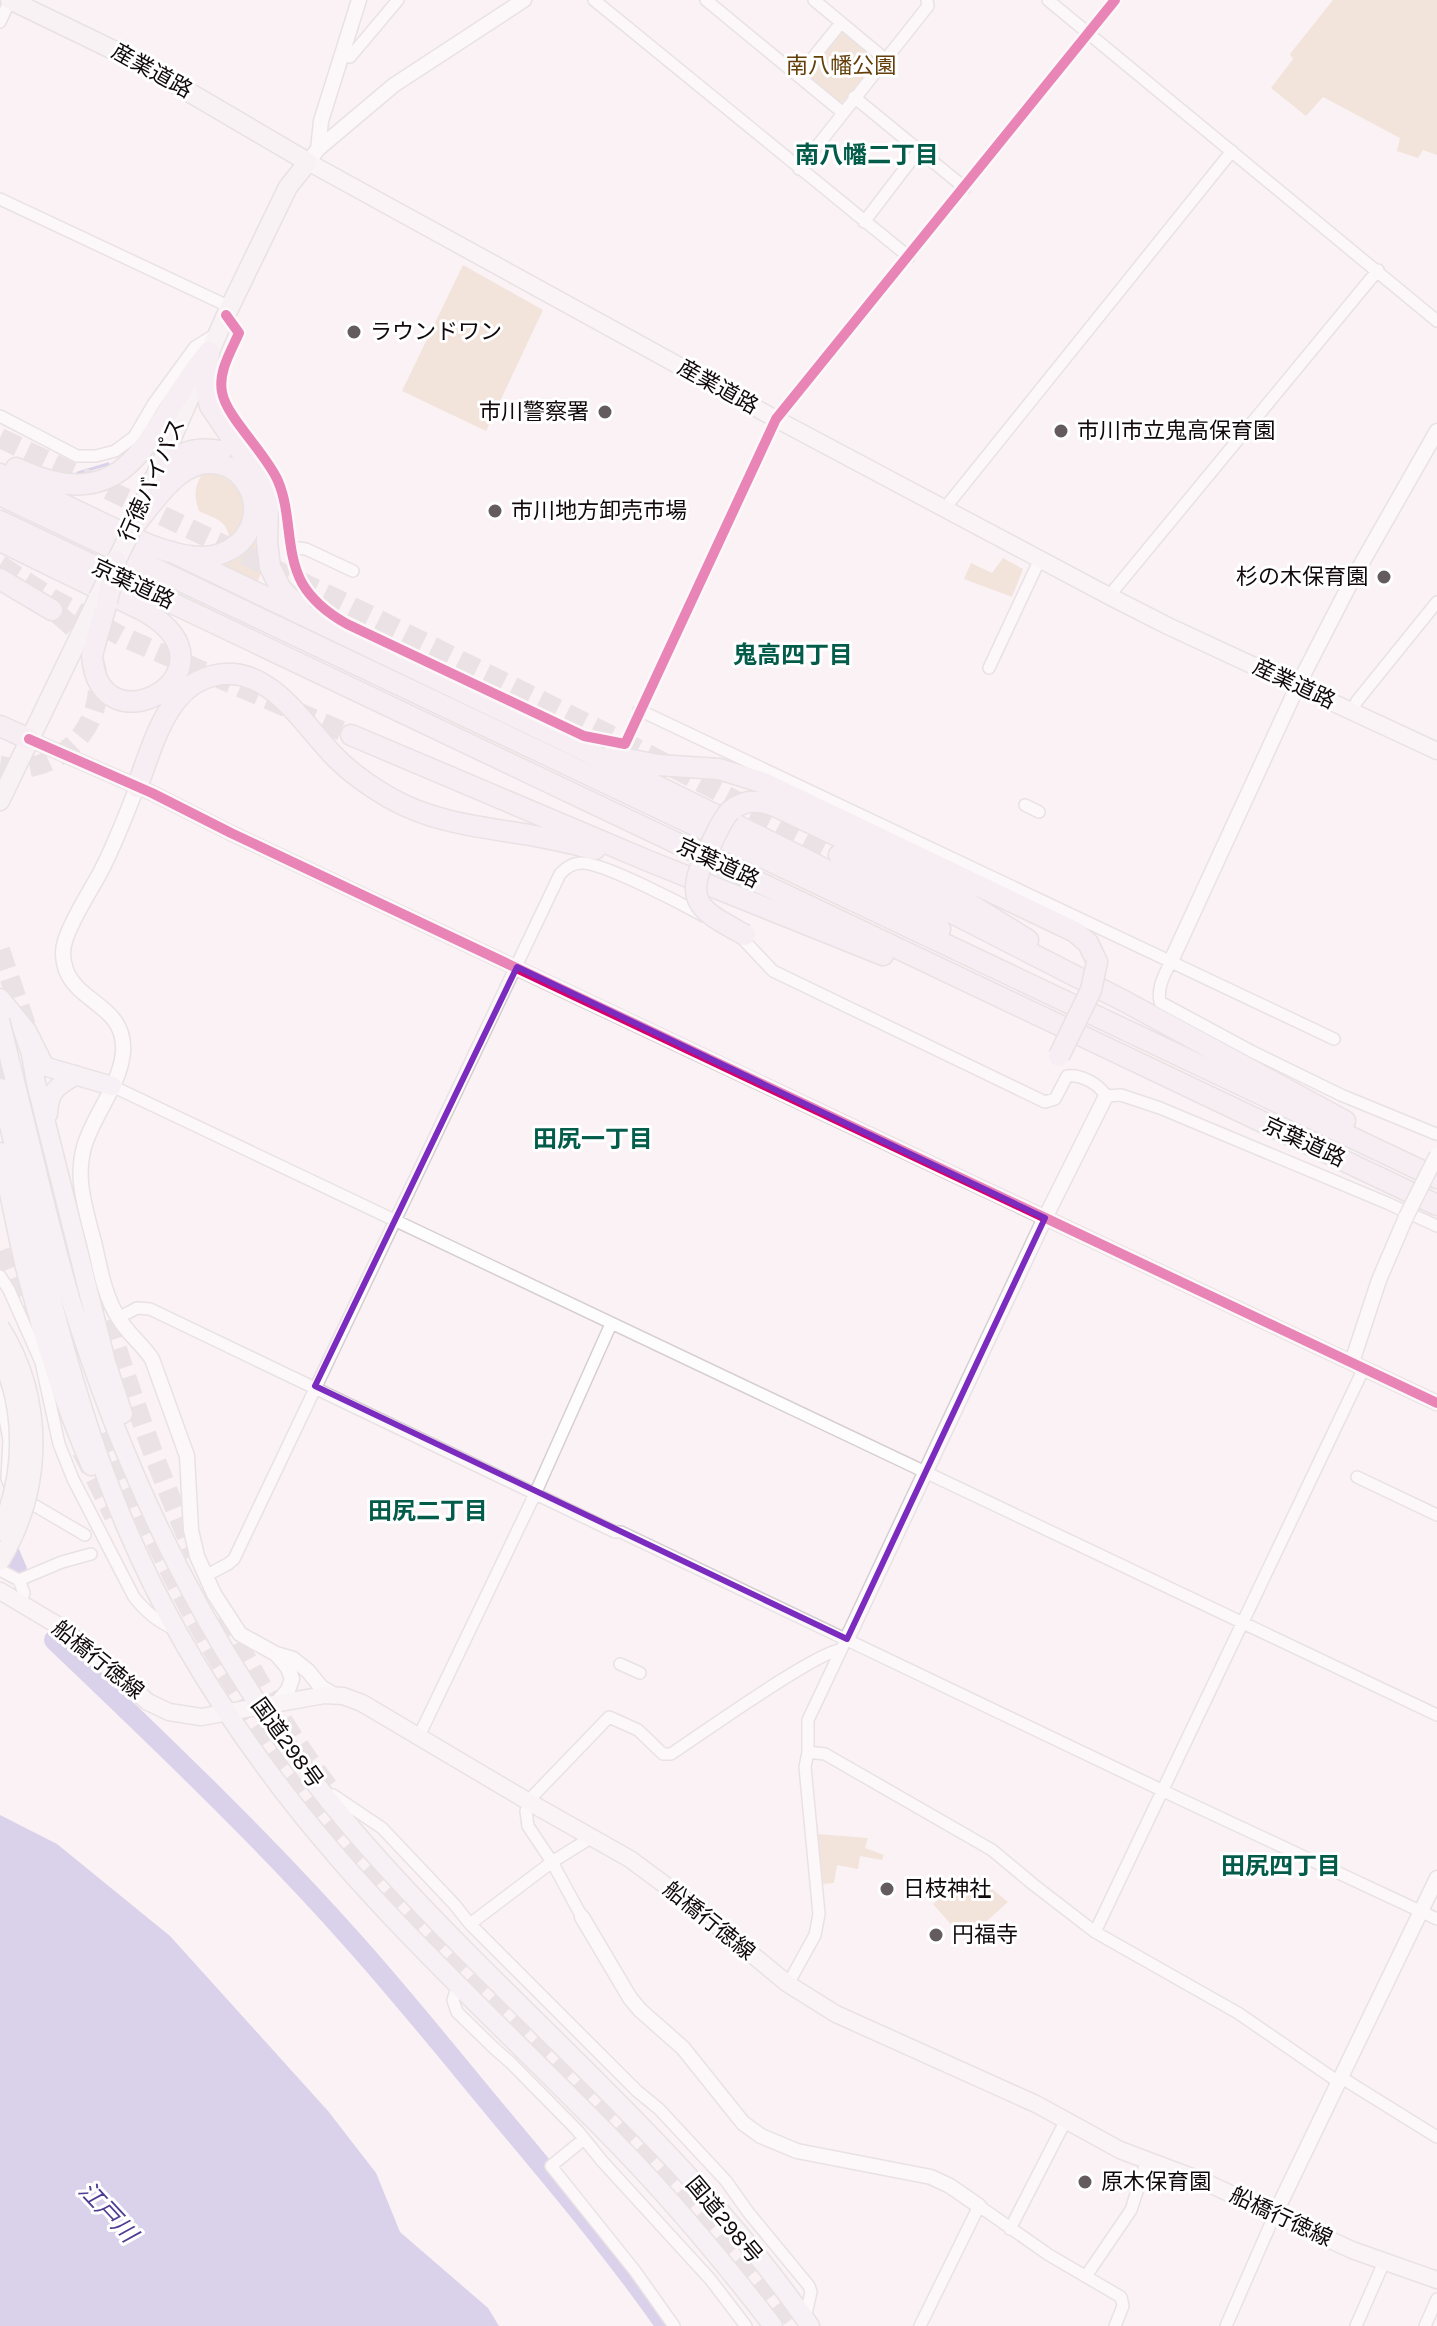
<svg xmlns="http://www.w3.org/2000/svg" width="1437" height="2326" font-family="Karla,'Noto Sans JP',sans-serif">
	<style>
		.green { fill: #ead2bd }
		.water { fill: #b3aadd }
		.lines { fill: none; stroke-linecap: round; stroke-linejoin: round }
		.stream { stroke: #b3aadd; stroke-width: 3 }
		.river { stroke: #b3aadd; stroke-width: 20 }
		.motorway-tunnel { stroke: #d7cfd1; stroke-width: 20; stroke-dasharray: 20 10; stroke-linecap: butt }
		.minor-casing { stroke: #d6ced0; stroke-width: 14 }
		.tertiary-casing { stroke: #d6ced0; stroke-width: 17 }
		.secondary-casing { stroke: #d6ced0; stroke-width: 19 }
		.primary-casing { stroke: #d3cecf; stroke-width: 21 }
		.trunk-casing { stroke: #d3cecf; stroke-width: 21 }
		.motorway-casing { stroke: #d3cecf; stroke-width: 23 }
		.minor { stroke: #fefdfd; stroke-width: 11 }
		.tertiary { stroke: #fefdfd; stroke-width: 14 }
		.secondary { stroke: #fbf7fa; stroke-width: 16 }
		.primary { stroke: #f7f1f7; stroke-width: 18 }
		.trunk { stroke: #f4edf4; stroke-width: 18 }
		.motorway { stroke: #f2e9f2; stroke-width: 20 }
		.tertiary-bridge-casing { stroke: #d6ced0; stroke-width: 17; stroke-linecap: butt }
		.primary-bridge-casing { stroke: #d3cecf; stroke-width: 21; stroke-linecap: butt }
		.trunk-bridge-casing { stroke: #d3cecf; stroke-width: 21; stroke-linecap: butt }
		.motorway-bridge-casing { stroke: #d3cecf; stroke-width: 23; stroke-linecap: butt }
		.tertiary-bridge { stroke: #fefdfd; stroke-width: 14 }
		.primary-bridge { stroke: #f7f1f7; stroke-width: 18 }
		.trunk-bridge { stroke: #f4edf4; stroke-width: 18 }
		.motorway-bridge { stroke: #f2e9f2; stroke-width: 20 }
		.cycleway-casing { stroke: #fff; stroke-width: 15 }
		.cycleway { stroke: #d6006c; stroke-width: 10 }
		.marked { fill: none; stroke: #7b2cbf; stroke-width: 6; stroke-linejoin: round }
		.poi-dot { fill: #635b5d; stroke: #fff; stroke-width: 3 }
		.labels { text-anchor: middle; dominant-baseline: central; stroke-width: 6; stroke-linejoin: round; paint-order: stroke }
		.park-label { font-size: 22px; fill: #643f0a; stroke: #fff }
		.street-label { font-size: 22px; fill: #11090c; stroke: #fff }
		.poi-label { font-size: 22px; fill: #11090c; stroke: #fff; text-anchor: start }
		.neighbourhood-label { font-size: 24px; font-weight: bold; fill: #035c4a; stroke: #fff }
		.water-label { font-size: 24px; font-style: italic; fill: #503d93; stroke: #fff }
	</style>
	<rect width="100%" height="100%" fill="#faf2f4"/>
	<path class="green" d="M1333,0H1437V155L1423,150L1418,158L1397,151L1400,138L1323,97L1306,116L1271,88L1293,59L1290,54Z
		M845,30L876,56L877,60L843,102L838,103L806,77V72L839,31Z
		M463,265L543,310L486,431L402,391Z
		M208,473C227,475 248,492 246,513C245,522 239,530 235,538H229C228,520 213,518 199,511C194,496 194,488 202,474Z
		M257,538L262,570L257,583L222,566Z
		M1003,558L1023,569L1012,597L964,579L971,563L992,573Z
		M817,1834L868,1838L865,1848L884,1855L882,1860L860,1856L858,1869L837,1865L834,1883L821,1884Z
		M981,1880L1008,1902L969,1937L963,1938L933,1904L955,1885L964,1895Z"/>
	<path class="water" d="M0,1815L57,1844L170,1936L328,2111L376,2173L400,2232L488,2308L499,2326H0Z"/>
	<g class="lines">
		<path class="stream" d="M78,473L108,464"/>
		<path class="river" d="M2,1535L17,1570
			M54,1640C156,1738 259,1835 353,1941C404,1998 452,2058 501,2117C558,2185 615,2253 666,2326"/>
		<path class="motorway-tunnel" d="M0,438L345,603L634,747L839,855
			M0,565L53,599L121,636L351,735
			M0,766C8,767 17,769 25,768C85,760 119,692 84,640C75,628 64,619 52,610
			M0,950L30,1037
			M0,1065L10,1105
			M82,1234C114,1343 148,1451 195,1555
			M0,1251L23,1311
			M108,1431C163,1573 236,1707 334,1823C428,1934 536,2032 637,2136C695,2196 747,2260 798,2326
			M82,1451L114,1516
			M224,1616C254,1676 288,1733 328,1787"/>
		<g class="minor-casing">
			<path id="minor" d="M594,0L909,257
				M706,0L842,112
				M814,0L885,59
				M1048,0L1437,321
				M0,22L10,0
				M343,55L350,57L398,0
				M798,76L841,23
				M854,97L965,188
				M799,169L928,6L927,0
				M0,199L230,307
				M864,222L919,150
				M226,315L239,333C231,351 218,372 222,392C226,417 266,453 278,481C292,514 285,551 302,583C313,602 329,614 347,624L584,736L625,744L776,419L1115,0
				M0,416L77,456H96L115,451L134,437L154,403L195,347L216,334
				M945,508L1232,151
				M291,547L306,549L353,571
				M1109,596L1378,270
				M989,668L1040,559
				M639,710L1334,1039
				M1352,711L1357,701L1437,602
				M1025,805L1039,812
				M740,936L773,971L1045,1102L1055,1099L1067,1076C1081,1074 1099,1084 1106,1096L1121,1095L1160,1108L1387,1203L1437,1226
				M1171,961C1165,974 1157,986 1160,1002L1251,1051L1341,1095L1436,1134
				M112,1086L1437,1715
				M0,1276L9,1290L41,1362L59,1444L73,1479L134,1597C146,1612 157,1621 174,1629
				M118,1318L137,1308L150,1309L615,1532H621L1176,1797L1437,1919
				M0,1392L9,1440L7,1478L10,1486
				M1357,1477L1437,1515
				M22,1498L85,1535
				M0,1570L19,1580L24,1593L21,1602
				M205,1576L228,1564L234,1559L560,874C566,868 572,863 582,863C604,863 682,904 704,916
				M19,1580L62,1562L91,1554
				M620,1664L640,1673
				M419,1736L535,1494L611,1324
				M808,1752L825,1754L992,1850L1034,1885L1095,1932L1238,2013L1340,2083
				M333,1795L382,1828L454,1904L470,1924L637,2091L659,2109L726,2181L748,2212L809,2286L811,2292L805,2318
				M582,1917L552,1862L528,1826L526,1811L532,1797L609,1717L638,1730L663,1754H671C697,1737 820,1649 841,1650
				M470,1924L552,1862L592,1837
				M1095,1932L1364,1368
				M788,1984L815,1935L819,1914L805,1767L808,1752V1720L843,1646
				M458,1985L453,2000L457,2012L495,2049L510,2062L577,2130L602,2161L710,2279L746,2326
				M1342,2078L1437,2137
				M584,2139L551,2166L635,2271L674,2326
				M1010,2229L1066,2120
				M1086,2276L1131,2210L1147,2160
				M920,2326L979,2206L1049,2255L1121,2297L1123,2306L1115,2326
				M1226,2326L1275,2214
				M1356,2326L1384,2262
				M1425,2326L1437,2299"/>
		</g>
		<g class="tertiary-casing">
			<path id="tertiary" d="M318,149L321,121L359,0
				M308,162L318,149L394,85L524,0
				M29,739L152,793L231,833L1437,1403
				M137,787C126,815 115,844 101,871C90,892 72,918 65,941C62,950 63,961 66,970C79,1004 126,1006 123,1052C120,1086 93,1115 84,1147C81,1158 80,1171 81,1183C83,1203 89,1223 94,1242C100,1267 104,1295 118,1317C127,1333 142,1344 152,1359L187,1456L191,1530L197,1556L214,1594L240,1634L276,1654L293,1659L308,1671L321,1687L334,1695
				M1171,961L1298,685L1351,582L1437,431
				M1352,1362L1379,1280L1406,1217
				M847,1639L1045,1218L1106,1096
				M276,1654L288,1668L292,1679L288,1690L276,1704
				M582,1917L630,1998L640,2010L683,2048L743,2123L761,2136L797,2151L931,2177L950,2186L979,2206
				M1275,2214L1437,1878"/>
		</g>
		<g class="secondary-casing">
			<path id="secondary" d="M308,162L776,419L1109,596L1168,626L1437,751
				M0,1591L64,1629L148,1702L169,1712L201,1717L324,1695L343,1696L362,1703L529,1802L630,1859L692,1905L788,1984L836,2014L1036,2104L1120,2150L1205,2182L1352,2250L1437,2280"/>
		</g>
		<g class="primary-casing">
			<path id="primary" d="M10,0L134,60L308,162L288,187L226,315L139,513
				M0,801L98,598"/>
		</g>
		<g class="trunk-casing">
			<path id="trunk" d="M0,998L27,1031L43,1063L47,1067L112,1086
				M20,1022L31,1054L36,1083L106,1362L123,1414
				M19,1098C36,1165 51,1234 71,1301C131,1494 222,1677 354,1831C500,2001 682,2141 810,2326
				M3,1101C39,1245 68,1392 127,1529C163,1614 214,1698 269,1772C372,1912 504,2026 624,2151C677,2206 726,2265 773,2326
				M48,1114C49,1090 57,1087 76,1075
				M0,1152C9,1190 16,1229 25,1267C42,1334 63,1402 91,1466"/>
		</g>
		<g class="motorway-casing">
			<path id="motorway" d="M209,352L206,391L210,406L253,469L263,487L268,508L267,542L270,567L281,589L300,608
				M16,468C136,524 147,425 209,352
				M0,474C33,490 66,506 100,522C132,537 167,557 204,557C220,556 237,549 246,535C257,519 257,499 246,483C240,474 233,468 223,465C183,452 155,501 133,527
				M153,481C172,456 188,445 221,451
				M0,495L1437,1178
				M0,521L1437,1205
				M0,541L144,611C248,670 98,756 92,655L107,602
				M172,552L584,750L801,857L940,929
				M0,579L52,610
				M0,726L29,739
				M351,735L646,860L883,955
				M611,756L658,765L719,769L764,783L1075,932L1088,943L1097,962
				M137,787C147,761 155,732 170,709C180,693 194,681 212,676C268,661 303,725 336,758C352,774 371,787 390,798C434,823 481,827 530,835C552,839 573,844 595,849
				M730,811C745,799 758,800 775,806L939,885L1028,940
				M839,855L1126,1002L1345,1121"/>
		</g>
		<use href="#minor" class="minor"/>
		<use href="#tertiary" class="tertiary"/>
		<use href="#secondary" class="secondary"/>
		<use href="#primary" class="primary"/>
		<use href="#trunk" class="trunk"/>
		<use href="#motorway" class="motorway"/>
		<g class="tertiary-bridge-casing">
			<path id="tertiary-bridge" d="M1406,1217L1437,1155"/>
		</g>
		<g class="primary-bridge-casing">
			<path id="primary-bridge" d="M98,598L133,527
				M0,1327C45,1399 44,1488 0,1561
				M0,1355C26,1409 25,1476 0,1531"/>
		</g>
		<g class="trunk-bridge-casing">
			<path id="trunk-bridge" d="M0,1020L19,1098
				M0,1088L3,1101"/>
		</g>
		<g class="motorway-bridge-casing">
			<path id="motorway-bridge" d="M107,602L116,561
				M730,811C720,822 715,837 708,850C682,903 700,910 745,935
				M1059,1056L1091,990L1097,962"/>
		</g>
		<use href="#tertiary-bridge" class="tertiary-bridge"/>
		<use href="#primary-bridge" class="primary-bridge"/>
		<use href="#trunk-bridge" class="trunk-bridge"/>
		<use href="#motorway-bridge" class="motorway-bridge"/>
		<g class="cycleway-casing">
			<path id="cycleway" d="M226,315L239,333C231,351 218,372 222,392C226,417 266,453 278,481C292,514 285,551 302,583C313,602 329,614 347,624L584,736L625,744L776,419L1115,0
				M29,739L152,793L231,833L1437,1403"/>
		</g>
		<use href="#cycleway" class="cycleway"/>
	</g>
	<path d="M0 0H1437V2326H0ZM517,967L1045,1218L847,1639L315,1386Z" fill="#faf2f4" fill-opacity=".55" fill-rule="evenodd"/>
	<path class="marked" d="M517,967L1045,1218L847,1639L315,1386Z"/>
	<g class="poi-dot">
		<circle cx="354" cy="332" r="8"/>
		<circle cx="605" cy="412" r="8"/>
		<circle cx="1061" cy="431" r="8"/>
		<circle cx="495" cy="511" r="8"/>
		<circle cx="1384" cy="577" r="8"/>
		<circle cx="887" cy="1889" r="8"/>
		<circle cx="936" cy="1935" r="8"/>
		<circle cx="1085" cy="2182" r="8"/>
	</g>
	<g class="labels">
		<g class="park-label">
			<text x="841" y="66">南八幡公園</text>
		</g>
		<g class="street-label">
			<text transform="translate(152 71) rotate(29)">産業道路</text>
			<text transform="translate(718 387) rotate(29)">産業道路</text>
			<text transform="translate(152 480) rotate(-66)">行徳バイパス</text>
			<text transform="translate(133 584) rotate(25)">京葉道路</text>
			<text transform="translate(1294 684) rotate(25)">産業道路</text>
			<text transform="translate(718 863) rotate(25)">京葉道路</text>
			<text transform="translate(1304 1142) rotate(25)">京葉道路</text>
			<text transform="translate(98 1660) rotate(39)">船橋行徳線</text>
			<text transform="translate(287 1743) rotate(54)">国道298号</text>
			<text transform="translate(709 1921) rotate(39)">船橋行徳線</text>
			<text transform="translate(1281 2217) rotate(25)">船橋行徳線</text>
			<text transform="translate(724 2220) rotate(50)">国道298号</text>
		</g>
		<g class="poi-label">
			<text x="370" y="332">ラウンドワン</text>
			<text x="589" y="412" text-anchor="end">市川警察署</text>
			<text x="1077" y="431">市川市立鬼高保育園</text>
			<text x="511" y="511">市川地方卸売市場</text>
			<text x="1368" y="577" text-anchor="end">杉の木保育園</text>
			<text x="903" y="1889">日枝神社</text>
			<text x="952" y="1935">円福寺</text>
			<text x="1101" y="2182">原木保育園</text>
		</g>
		<g class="neighbourhood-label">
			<text x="867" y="155">南八幡二丁目</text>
			<text x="793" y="655">鬼高四丁目</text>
			<text x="593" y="1139">田尻一丁目</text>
			<text x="428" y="1511">田尻二丁目</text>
			<text x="1281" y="1866">田尻四丁目</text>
		</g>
		<g class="water-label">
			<text transform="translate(108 2212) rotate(47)">江戸川</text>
		</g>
	</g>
</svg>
